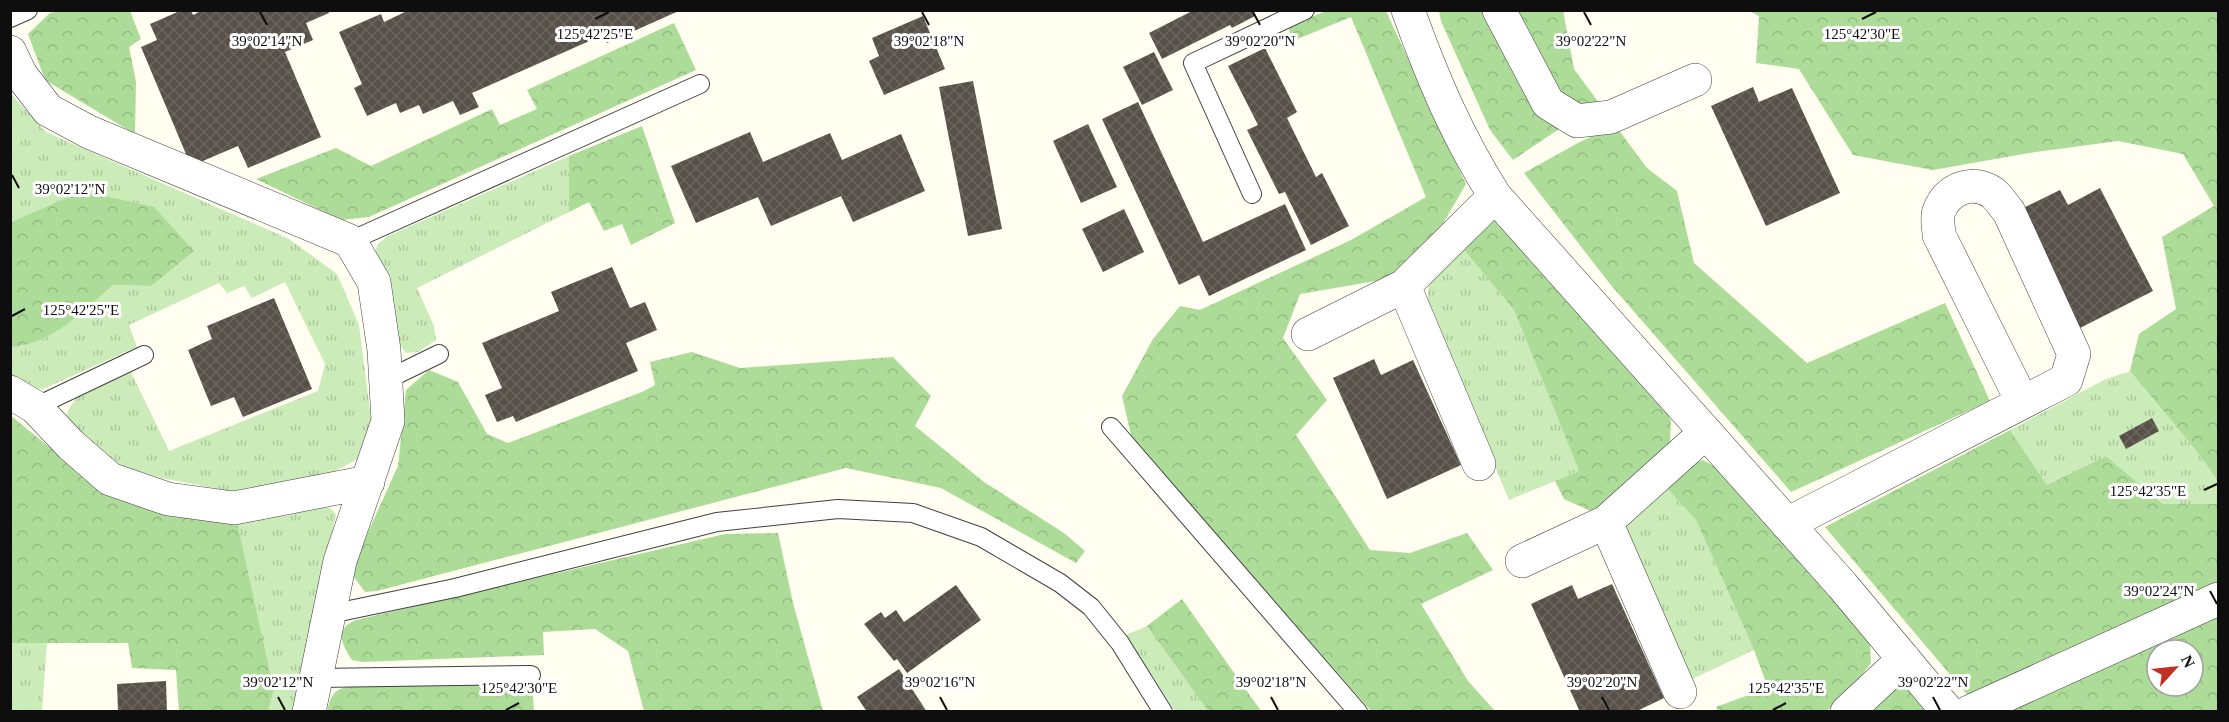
<svg xmlns="http://www.w3.org/2000/svg" width="2229" height="722" font-family="Georgia,serif">
	<style>
		.grass { fill: url(#grass-tufts) }
		.forest { fill: url(#forest-crowns); fill-rule: evenodd }
		.building { fill: url(#building-cross-hatch) }
		.lines { fill: none; stroke-linecap: round; stroke-linejoin: round }
		.lane-casing { stroke: #414141; stroke-width: 20 }
		.street-casing { stroke: #414141; stroke-width: 34 }
		.lane { stroke: #fff; stroke-width: 18 }
		.street { stroke: #fff; stroke-width: 33 }
		.ticks { fill: none; stroke: #0e0e0e; stroke-width: 2 }
		.ticks-label { font-size: 15px; text-anchor: middle; fill: #0e0e0e; stroke: #fff; stroke-width: 6; stroke-linejoin: round; paint-order: stroke }
	</style>
	<defs>
		<pattern id="grass-tufts" width="24" height="20" patternUnits="userSpaceOnUse" patternTransform="scale(1.5)"><rect width="24" height="20" fill="#cbebb8"/><path d="M3 7l-1-3M5 7V3M7 7l1-3M15 17l-1-3M17 17v-4M19 17l1-3" fill="none" stroke="#adc89d"/></pattern>
		<pattern id="forest-crowns" width="20" height="18" patternUnits="userSpaceOnUse" patternTransform="scale(1.5)"><rect width="20" height="18" fill="#acdc97"/><path d="M2 6a3 3 0 1 1 6 0M12 15a3 3 0 1 1 6 0" fill="none" stroke="#93bc81"/></pattern>
		<pattern id="building-cross-hatch" width="8" height="8" patternUnits="userSpaceOnUse" patternTransform="scale(1.5)"><rect width="8" height="8" fill="#58514a"/><path d="M0 0l8 8M0 8l8-8" fill="none" stroke="#6b6560"/></pattern>
	</defs>
	<rect width="100%" height="100%" fill="#fffef0"/>
	<path class="grass" d="M10,93L46,132L289,239L337,274L359,325L371,419L365,455L315,482L230,491L161,478L109,462L66,416L70,407L78,396L131,372L169,451L318,391L325,364L285,282L252,298L244,286L227,293L219,283L129,325L137,347L43,389L25,388L11,374V347C52,345 83,311 113,285L151,286L82,191L11,222Z
		M569,156V212L417,288L434,326L436,340L418,352L406,353L397,340L374,254L378,244L388,236Z
		M1460,245L1514,310L1579,471L1509,500L1427,304L1429,283Z
		M2130,371L2195,449L2218,481V504H2163L2106,456L2047,485L2010,430L2104,380Z
		M1663,484L1696,520L1754,650L1692,679L1635,563L1626,533L1629,513Z
		M314,506L330,508L336,514L295,711H268L274,690L237,521L290,515Z
		M1147,626L1208,711H1175L1126,635Z
		M11,643H47L42,711L11,712Z"/>
	<path class="forest" d="M66,10L130,11L141,39L129,47L136,82L135,134L45,80L28,34L50,13Z
		M1563,10L1574,69L1605,111L1577,112L1553,95L1509,11Z
		M1326,11H1386L1466,184L1434,239L1393,278L1300,294L1283,338L1327,400L1296,435L1370,550L1410,553L1467,533L1493,570L1421,604L1468,681L1495,711H1371L1132,439L1122,396L1153,339L1180,306L1200,310L1351,240L1426,197L1351,17L1290,42L1289,26Z
		M1439,11H1490L1562,127L1513,160L1490,130L1441,21Z
		M1749,11H2218V481L2195,449L2130,371L2139,334L2176,309L2162,237L2214,206L2183,154L2118,141L2029,153L1933,170L1853,155L1799,69L1756,63L1759,16Z
		M674,23L696,70L369,217L341,220L256,179L336,148L371,166L492,109L500,125L537,109L527,90Z
		M1615,125L1647,168L1677,191L1694,263L1807,363L1945,303L1990,401L1791,492L1610,284L1524,173L1576,144Z
		M642,126L675,223L631,245L622,224L604,231L589,202L569,212V156Z
		M82,191L154,207L194,251L151,286L113,285C83,311 52,345 11,347V222Z
		M1490,219H1501L1659,394L1671,421L1670,443L1593,512L1564,499L1555,481L1579,471L1514,310L1460,245Z
		M692,352L740,368L893,357L931,396L915,426L984,482L1064,533L1085,551L1076,563L941,488L846,468L377,591L365,592L354,577V563L398,466L406,390L429,370L458,382L487,434L508,443L642,392L655,385L650,362Z
		M10,415L109,496L174,517L237,521L274,690L268,711H179L176,670L132,668L128,643H11Z
		M2010,430L2047,485L2106,456L2163,504H2218V711H1981L1825,527ZM2157,650H2193V686H2157Z
		M1703,460L1722,470L1858,624L1870,645L1871,663L1842,701L1826,711H1718L1716,707L1768,688L1754,650L1696,520L1663,484L1688,466Z
		M778,533L793,603L823,711H644L628,651L595,629L543,632L544,655L362,662L352,660C341,643 334,629 356,620L725,534Z
		M1182,599L1261,711H1208L1147,626Z
		M532,684L534,711L327,712C331,694 334,689 352,686Z
		M1902,687L1913,688L1933,712H1863L1891,691Z"/>
	<path class="building" d="M182,10H191L193,15L203,10H328L329,13L306,23L313,40L285,52L321,137L248,168L238,146L191,166L141,47L157,40L150,24Z
		M409,10H681L607,43L603,35L472,93L479,107L460,115L453,101L423,114L419,105L400,113L396,103L367,116L354,88L362,84L339,32L381,14L384,22Z
		M1194,10H1253L1255,16L1232,28L1230,25L1162,59L1149,33Z
		M923,16L945,69L884,95L869,61L879,56L872,38Z
		M1265,48L1297,112L1287,118L1316,177L1322,173L1349,226L1311,245L1285,192L1279,194L1247,130L1258,125L1228,66Z
		M1154,52L1173,90L1142,105L1123,67Z
		M973,81L1002,229L968,236L939,87Z
		M1753,87L1759,102L1792,88L1840,193L1766,226L1711,106Z
		M1138,102L1203,242L1285,204L1306,250L1209,296L1199,275L1179,285L1102,119Z
		M1088,124L1117,187L1081,203L1053,141Z
		M750,132L763,162L830,133L842,160L901,134L925,191L853,222L841,196L771,226L758,197L696,223L671,166Z
		M2100,188L2153,291L2080,328L2019,210L2060,190L2068,205Z
		M1124,209L1144,252L1103,272L1082,229Z
		M612,267L630,308L645,302L657,330L626,343L638,371L516,422L513,416L497,422L485,395L502,388L482,343L559,311L551,292Z
		M274,298L312,389L243,417L234,397L211,406L188,350L212,339L207,326Z
		M1374,359L1381,375L1413,360L1461,465L1387,499L1333,378Z
		M2152,418L2159,431L2126,449L2119,436Z
		M1612,584L1664,698L1635,712H1580L1531,604L1572,585L1578,599Z
		M956,585L981,620L907,673L897,659L894,661L864,624L881,612L885,618L896,610L904,622Z
		M899,669L927,712H867L857,697Z
		M166,681L167,712H118L117,684Z"/>
	<g class="lines">
		<g class="lane-casing">
			<path id="lane" d="M10,18L28,10
				M1252,194L1193,63L1305,10
				M350,241L700,84
				M386,380L439,354
				M35,407L144,355
				M1111,427L1358,712
				M330,614L455,588L717,522L838,509L913,513L981,537L1060,583L1091,607L1120,643L1163,712
				M317,678L531,675"/>
		</g>
		<g class="street-casing">
			<path id="street" d="M1408,10C1432,77 1457,136 1495,196L1842,585L1948,712
				M1499,10L1548,103L1577,121L1611,117L1695,80
				M10,52L21,75L48,110L89,132L350,241L374,282L384,350L388,421L340,561L309,712
				M1404,286L1479,464
				M1308,334L1404,286L1495,196
				M10,392L35,407L71,445L110,479L168,499L234,508L368,482
				M1606,522L1680,692
				M1787,524L2066,380L2074,354L2009,212C2004,206 1999,198 1993,193C1973,179 1948,188 1939,211C1936,218 1939,228 1939,235L2022,401
				M1522,561L1606,522L1705,433
				M1847,712L1904,659
				M1969,712L2218,599"/>
		</g>
		<use href="#lane" class="lane"/>
		<use href="#street" class="street"/>
	</g>
	<path class="ticks" d="M260,12L267,25M922,12L929,25M1253,12L1260,25M1584,12L1591,25M595,19L609,12M1862,19L1876,12M12,175L19,188M12,316L25,309M2204,490L2217,484M2210,591L2217,604M278,697L285,710M940,697L947,710M1271,697L1278,710M1602,697L1609,710M1933,697L1940,710M506,710L519,703M1773,710L1786,703"/>
	<g class="ticks-label">
		<text x="595" y="39">125°42'25"E</text>
		<text x="1862" y="39">125°42'30"E</text>
		<text x="267" y="46">39°02'14"N</text>
		<text x="929" y="46">39°02'18"N</text>
		<text x="1260" y="46">39°02'20"N</text>
		<text x="1591" y="46">39°02'22"N</text>
		<text x="70" y="194">39°02'12"N</text>
		<text x="81" y="315">125°42'25"E</text>
		<text x="2148" y="496">125°42'35"E</text>
		<text x="2159" y="596">39°02'24"N</text>
		<text x="278" y="687">39°02'12"N</text>
		<text x="940" y="687">39°02'16"N</text>
		<text x="1271" y="687">39°02'18"N</text>
		<text x="1602" y="687">39°02'20"N</text>
		<text x="1933" y="687">39°02'22"N</text>
		<text x="519" y="693">125°42'30"E</text>
		<text x="1786" y="693">125°42'35"E</text>
	</g>
	<rect width="2229" height="722" fill="none" stroke="#0e0e0e" stroke-width="24"/>
	<g transform="translate(2175 668) rotate(63)"><circle r="28" fill="#ffffff" stroke="#9f9f9f" stroke-width="1.5"/>
	<path d="M0-4.5L10 22L0 15L-10 22Z" fill="#c33022"/>
	<text y="-9" font-size="16" font-weight="bold" text-anchor="middle" fill="#0e0e0e">N</text>
	</g>
</svg>
